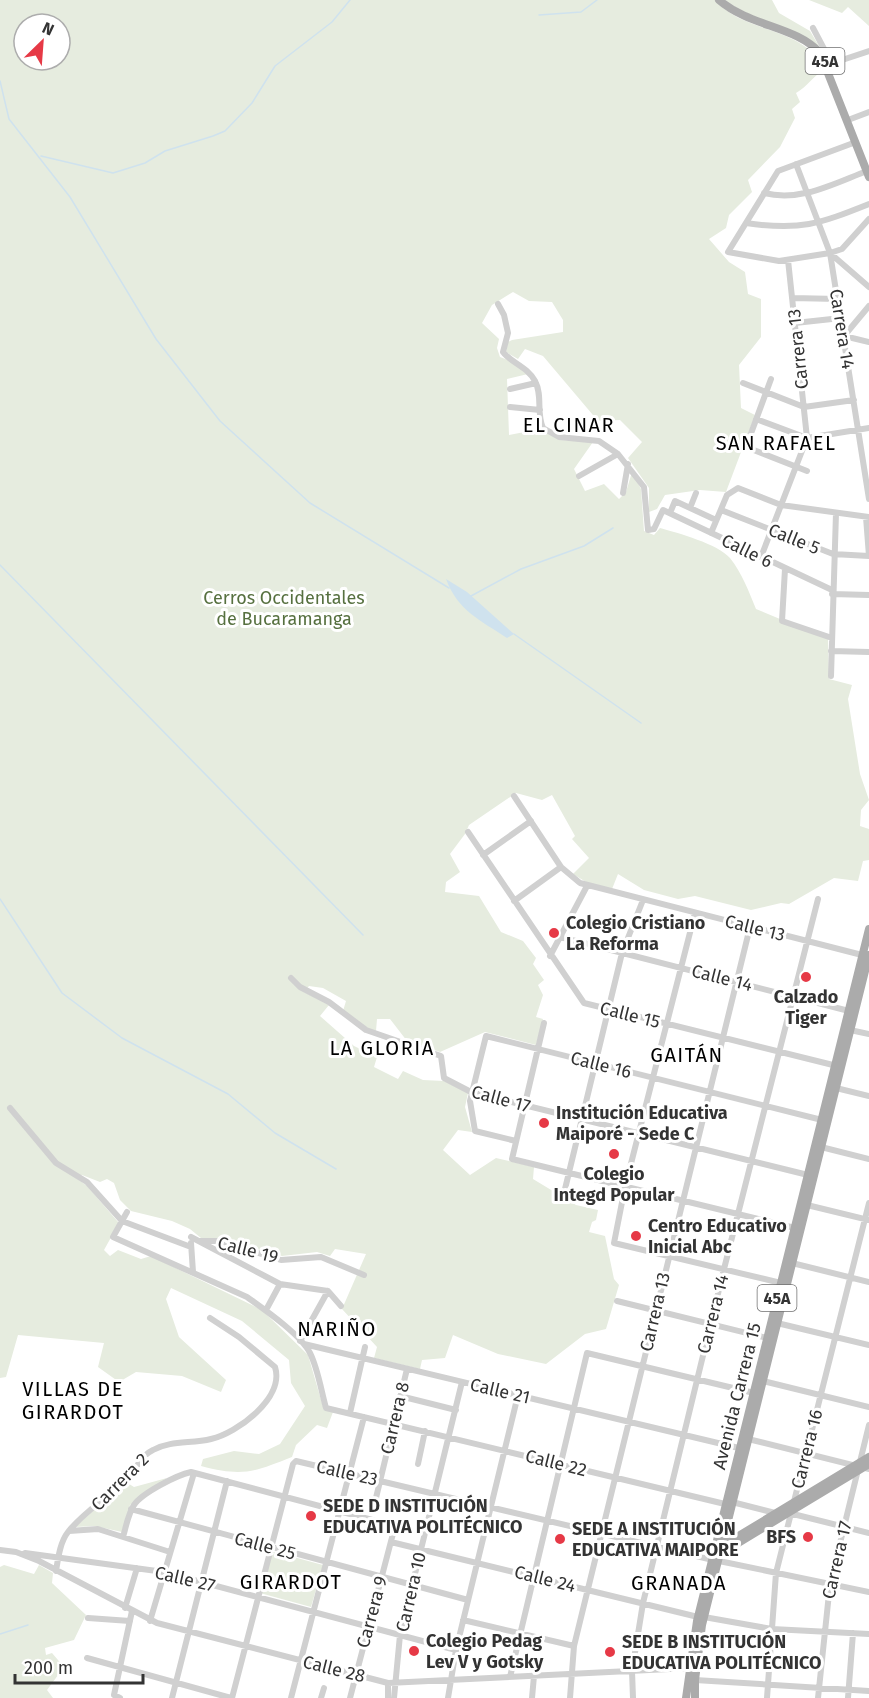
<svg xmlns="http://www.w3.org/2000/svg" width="869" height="1698" font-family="'Fira Sans',sans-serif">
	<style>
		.green { fill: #e6ecdf; fill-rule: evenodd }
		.water { fill: #cfe2ee }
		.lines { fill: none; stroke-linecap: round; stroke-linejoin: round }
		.stream { stroke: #cfe2ee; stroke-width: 1.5 }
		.minor { stroke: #d0d0d0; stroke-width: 6 }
		.major { stroke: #ababab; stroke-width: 8 }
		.poi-dot { fill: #e63946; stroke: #fff; stroke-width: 2 }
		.labels { text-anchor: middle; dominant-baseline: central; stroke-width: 6; stroke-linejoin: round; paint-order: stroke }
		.shield { fill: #fff; stroke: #707070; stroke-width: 1.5 }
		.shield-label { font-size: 16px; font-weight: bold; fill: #333 }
		.street-label { font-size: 18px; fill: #333; stroke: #fff }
		.park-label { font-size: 18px; fill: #56703f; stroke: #fff }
		.poi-label { font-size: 18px; font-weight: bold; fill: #333; stroke: #fff; text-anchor: start }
		.neighbourhood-label { font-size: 20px; letter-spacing: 1.5px; fill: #000; stroke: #fff }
	</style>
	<rect width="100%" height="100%" fill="#fff"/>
	<path class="green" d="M0,0H715C745,35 804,25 824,70C812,77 808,86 796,93L800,102L792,109L795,118L780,147L748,180L752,192L729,215L726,228L709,239L729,262L745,272L748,294L761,299V337L739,365L741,408L755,415L726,492L700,490L665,495L657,509L649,512V488L628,458L642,442L620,420L598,421L543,356L525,349L518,359L506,352L508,342L512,340L563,332V320L552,302L529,301L513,292L492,305L482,323L499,339L497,348L500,357L511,361L528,374L507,379L509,435L540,429L560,440L593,442L574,469L585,491L604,484L619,499L626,492L632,472L641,489L644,531L654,535L660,528C678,533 718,544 730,558C742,573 749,592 756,609L828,639L829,679L852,685L848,699L860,774L869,800L861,810L860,826L869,829V860L863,861L858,881L834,878L789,904L781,903L751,910L695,896L678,899L644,890L618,874L612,889L586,882L573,874L589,858L572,839L575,836L552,795L542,800L516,793L469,825L465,834L450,854L460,872L446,882L445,892L479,896L501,932L523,941L536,958L533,964L544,980L538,985L543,995L536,1017L543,1019L536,1045L485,1032L440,1052L407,1041L390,1019H377L376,1031L363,1027L343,1011L346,1001L323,988L309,986L304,992L329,1005L320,1016L354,1046L377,1057L374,1067L398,1079L403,1071L423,1080L444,1081L468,1093L465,1107L472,1132L458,1130L443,1150L470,1175L496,1158L534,1167L533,1179L576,1205L598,1210L596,1220L592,1222L589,1232L605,1236L614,1279L619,1285L606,1329L585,1334L546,1364L498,1354L453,1335L445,1358L422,1360L420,1369L374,1358L377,1347L342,1309L366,1254L335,1249L330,1256L317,1252L282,1256L225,1240L201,1238L190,1229L172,1221L131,1211L120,1200L114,1183L107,1179L100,1182L82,1175L75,1177L87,1186L119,1223L104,1250L110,1256L118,1250L141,1259L151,1256L262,1310L308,1355L324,1410L333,1412L327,1428L317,1425L296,1445L292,1457C254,1472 243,1477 201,1466L203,1459L234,1451L259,1454L280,1444L305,1406L291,1383L289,1360L242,1321L171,1288L166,1299L179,1337L226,1380L221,1392L182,1376L136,1372L119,1382L98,1367L104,1343L18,1335L6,1377L0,1378ZM24,24H60V60H24Z
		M725,0H772L779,13L810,31L822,51C798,26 755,23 725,0Z
		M809,0H869V26L848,7L842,13Z
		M167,1478L130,1505L122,1532L95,1526L75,1527L126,1482L134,1487Z
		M271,1551L323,1565L311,1607L260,1593Z
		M4,1565L34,1574L39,1565L53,1573L52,1583L86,1615L74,1640L45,1648L46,1655L52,1653L64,1667L47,1690L53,1698H0V1567Z"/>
	<path class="water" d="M446,579L467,592L514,634L507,638C480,620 458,611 446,579Z"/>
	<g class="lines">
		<path class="stream" d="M539,15L581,12L597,0
			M0,81L9,119L70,197L156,339L220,421L310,503L449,588
			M41,156L113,173L145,163L165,151L213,136L225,131L252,103L275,66L332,22L350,0
			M0,565L363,935
			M471,596L521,569L584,546L613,528
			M514,634L641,723
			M0,899L62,993L122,1038L228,1094L275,1133L336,1169
			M0,1634L28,1625"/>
		<path class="minor" d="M813,28L832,64
			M827,65L869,51
			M848,120L869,112
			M856,142L778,171L728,252L779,261L830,253L842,249L869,219
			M796,164L830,253L869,499
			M764,193C801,202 833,184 867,171
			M746,223C800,231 819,224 869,204
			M831,254L869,287
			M792,298L838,299
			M498,304L504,315L508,333L503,352C511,363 527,366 535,381C543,396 536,412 543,428L559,437L599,441L618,454L644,487L648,530L654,529L663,510L832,590
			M869,306L844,336L869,342
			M795,323L841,318
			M771,379L746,447L807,471
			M743,383L804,407L854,400
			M510,389L536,383
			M510,407L540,410
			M756,419L807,438L869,428
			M579,476L618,454
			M623,493L628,464
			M690,508L696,493
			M721,510L833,554L869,556
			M670,513L675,501L716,520
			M866,517L869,556
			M711,533L727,495L738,488L781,505L869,517
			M761,557L807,438L788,260
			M785,569L782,621L832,638
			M832,594L869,595
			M831,651L869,652
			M831,676L836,513
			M514,796L561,867L580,883L862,955
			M468,832L584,1003L837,1066
			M483,855L531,821
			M514,901L561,867
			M695,913L625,1187L614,1243L781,1283
			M560,937L849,1011
			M550,956L587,886
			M291,978L300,987L329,1002L366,1030L441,1056L444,1078L471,1092L808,1175
			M544,1023L512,1159L795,1228
			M850,1030L869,1034
			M832,1087L869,1096
			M10,1108L56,1163L87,1182L122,1221L191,1247
			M516,1141L475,1131L470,1101L486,1036L822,1120
			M821,1147L869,1159
			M565,1189L622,953L643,900
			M807,1205L869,1220
			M127,1212L113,1237L247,1297C265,1310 300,1334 310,1353C318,1369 321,1390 326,1408L725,1504L732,1502L779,1514
			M191,1237L280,1284L328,1291L341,1306
			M199,1241H220L281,1260L321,1257L364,1275
			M191,1243L193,1272
			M792,1263L869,1282
			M617,1301L767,1338
			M266,1310L280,1284
			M777,1323L869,1345
			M300,1341L328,1291
			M304,1344L743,1449
			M763,1381L869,1407
			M400,1396L456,1410
			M350,1413L365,1347
			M744,1438L869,1469
			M418,1464L425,1431
			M375,1502L407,1369
			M131,1509L468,1600
			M789,1513L869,1533
			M69,1531L98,1529L170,1552
			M123,1537C126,1527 128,1514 134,1505C142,1493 177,1475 191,1472L395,1526L350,1698
			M391,1542L698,1617
			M0,1550L16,1552L39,1561L157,1623L388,1683L690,1668
			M25,1553L164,1572L456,1650
			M719,1561L869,1592
			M56,1571C58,1559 60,1542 68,1532C85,1510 113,1495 132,1473C139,1464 142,1455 153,1450C171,1440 191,1444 211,1439C237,1433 285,1398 275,1367L239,1337L210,1318
			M125,1608L137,1568
			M704,1617L772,1629L869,1634
			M88,1618L130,1621
			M463,1620L574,1646
			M150,1621L194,1473
			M87,1658L231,1698
			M510,1677L587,1353L754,1393
			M695,1680L869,1691
			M388,1683V1698
			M120,1698L114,1695L132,1611
			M172,1698L227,1481
			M232,1698L293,1464L296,1461L713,1560
			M291,1698L364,1417
			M321,1698L324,1688
			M394,1698L400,1635L462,1382
			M448,1698L456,1650L518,1395
			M532,1698L534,1676
			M570,1698L574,1646L750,927
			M633,1698L632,1671L643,1603L724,1269L818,899
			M767,1698L776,1573L869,1203
			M818,1698L830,1584L869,1425
			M848,1698L853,1633"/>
		<path class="major" d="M719,0C750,27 796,26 820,53L869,177
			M722,1546L869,1457
			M720,1554L869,1464
			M686,1698L697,1621L869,929
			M695,1698V1680L702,1625L869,955"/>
	</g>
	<g class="poi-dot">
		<circle cx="554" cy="933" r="6"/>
		<circle cx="806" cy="977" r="6"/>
		<circle cx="544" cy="1123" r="6"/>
		<circle cx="614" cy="1154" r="6"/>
		<circle cx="636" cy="1236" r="6"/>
		<circle cx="311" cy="1516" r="6"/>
		<circle cx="808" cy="1537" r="6"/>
		<circle cx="560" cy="1539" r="6"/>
		<circle cx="414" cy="1651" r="6"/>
		<circle cx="610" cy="1652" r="6"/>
	</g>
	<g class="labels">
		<g class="shield">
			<rect x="805.5" y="48" width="39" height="26" rx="4.5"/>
			<rect x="757.5" y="1285" width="39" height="26" rx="4.5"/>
		</g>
		<g class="shield-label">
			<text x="825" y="61">45A</text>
			<text x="777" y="1298">45A</text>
		</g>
		<g class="street-label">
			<text transform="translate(842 329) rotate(81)">Carrera 14</text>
			<text transform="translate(798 349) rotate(-96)">Carrera 13</text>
			<text transform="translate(794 539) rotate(22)">Calle 5</text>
			<text transform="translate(747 551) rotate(26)">Calle 6</text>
			<text transform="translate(755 928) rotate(14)">Calle 13</text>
			<text transform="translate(722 978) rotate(14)">Calle 14</text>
			<text transform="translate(630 1015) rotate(14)">Calle 15</text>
			<text transform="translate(601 1065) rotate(14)">Calle 16</text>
			<text transform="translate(501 1099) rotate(15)">Calle 17</text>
			<text transform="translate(248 1250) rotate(14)">Calle 19</text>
			<text transform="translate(655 1312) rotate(-77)">Carrera 13</text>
			<text transform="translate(713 1314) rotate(-76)">Carrera 14</text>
			<text transform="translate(500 1391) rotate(13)">Calle 21</text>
			<text transform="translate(737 1396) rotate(-76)">Avenida Carrera 15</text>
			<text transform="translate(395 1418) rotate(-77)">Carrera 8</text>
			<text transform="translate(807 1449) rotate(-76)">Carrera 16</text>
			<text transform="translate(556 1463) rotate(14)">Calle 22</text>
			<text transform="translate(347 1473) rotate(13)">Calle 23</text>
			<text transform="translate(120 1482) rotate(-45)">Carrera 2</text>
			<text transform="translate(265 1546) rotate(15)">Calle 25</text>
			<text transform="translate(837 1560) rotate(-77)">Carrera 17</text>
			<text transform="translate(185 1579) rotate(13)">Calle 27</text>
			<text transform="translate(545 1579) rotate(14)">Calle 24</text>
			<text transform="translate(411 1592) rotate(-77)">Carrera 10</text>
			<text transform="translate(372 1612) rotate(-75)">Carrera 9</text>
			<text transform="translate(334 1669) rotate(14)">Calle 28</text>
		</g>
		<g class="park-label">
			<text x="284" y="598">Cerros Occidentales<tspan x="284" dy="21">de Bucaramanga</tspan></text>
		</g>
		<g class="poi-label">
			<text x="566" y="923">Colegio Cristiano<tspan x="566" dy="21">La Reforma</tspan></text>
			<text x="806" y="997" text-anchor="middle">Calzado<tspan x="806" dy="21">Tiger</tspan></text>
			<text x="556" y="1113">Institución Educativa<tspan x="556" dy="21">Maiporé - Sede C</tspan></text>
			<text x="614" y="1174" text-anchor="middle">Colegio<tspan x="614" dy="21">Integd Popular</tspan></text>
			<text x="648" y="1226">Centro Educativo<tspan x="648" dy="21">Inicial Abc</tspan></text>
			<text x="323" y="1506">SEDE D INSTITUCIÓN<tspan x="323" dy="21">EDUCATIVA POLITÉCNICO</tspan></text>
			<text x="572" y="1529">SEDE A INSTITUCIÓN<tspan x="572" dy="21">EDUCATIVA MAIPORE</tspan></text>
			<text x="796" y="1537" text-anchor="end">BFS</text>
			<text x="426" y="1641">Colegio Pedag<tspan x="426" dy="21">Lev V y Gotsky</tspan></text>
			<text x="622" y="1642">SEDE B INSTITUCIÓN<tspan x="622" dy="21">EDUCATIVA POLITÉCNICO</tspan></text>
		</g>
		<g class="neighbourhood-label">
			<text x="569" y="425">EL CINAR</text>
			<text x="776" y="443">SAN RAFAEL</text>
			<text x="382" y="1048">LA GLORIA</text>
			<text x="687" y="1055">GAITÁN</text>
			<text x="337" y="1329">NARIÑO</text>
			<text x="73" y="1389">VILLAS DE<tspan x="73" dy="23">GIRARDOT</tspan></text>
			<text x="291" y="1582">GIRARDOT</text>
			<text x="679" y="1583">GRANADA</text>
		</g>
	</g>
	<g transform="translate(42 42) rotate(25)"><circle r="28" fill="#ffffff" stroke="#adadad" stroke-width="1.5"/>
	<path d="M0-4.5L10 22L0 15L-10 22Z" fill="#e63946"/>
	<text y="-9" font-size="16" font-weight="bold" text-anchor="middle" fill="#333333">N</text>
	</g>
	<path d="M15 1674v9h128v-9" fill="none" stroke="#333333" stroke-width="3"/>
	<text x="24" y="1674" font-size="18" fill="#333333" stroke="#ffffff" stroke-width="4.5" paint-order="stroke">200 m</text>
</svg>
